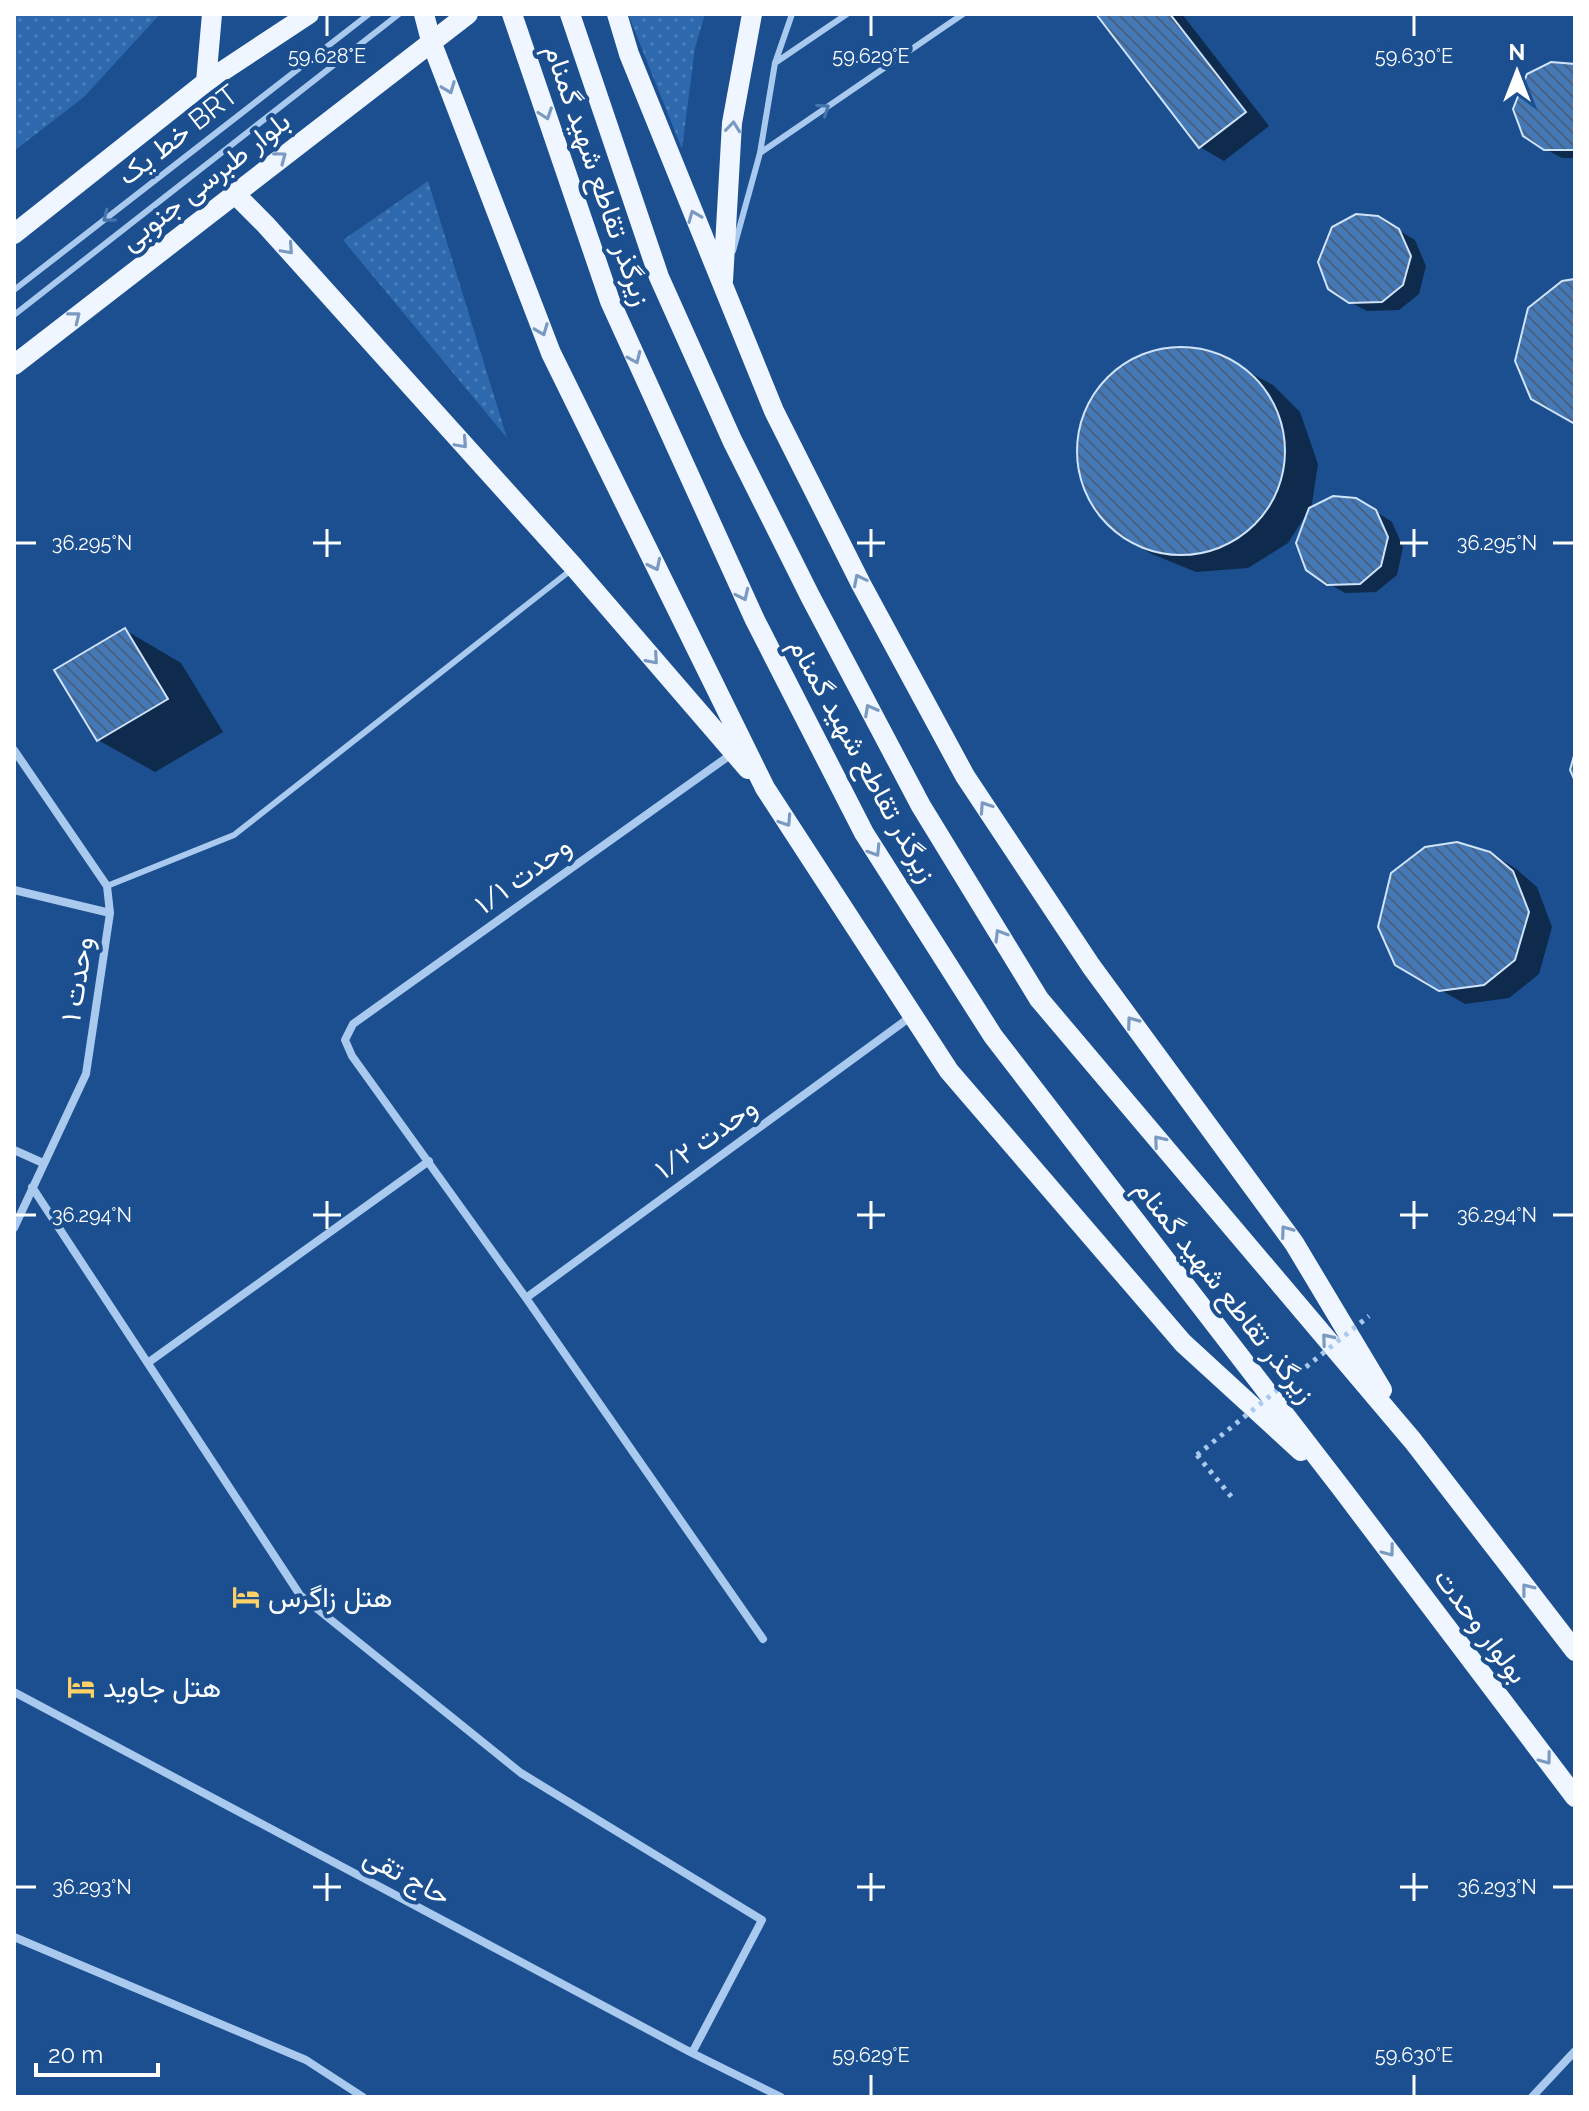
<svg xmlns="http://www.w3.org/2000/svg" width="1589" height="2111" font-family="Raleway,Vazirmatn,sans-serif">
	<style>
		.grass { fill: url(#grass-dots) }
		.shadow { fill: #0007 }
		.building { fill: url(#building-back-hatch); stroke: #cfe3fa; stroke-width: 2 }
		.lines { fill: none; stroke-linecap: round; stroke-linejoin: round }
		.path { stroke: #a9c9ee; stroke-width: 5; stroke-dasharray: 4 6; stroke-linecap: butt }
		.service { stroke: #a9c9ee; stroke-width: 6 }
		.minor { stroke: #a9c9ee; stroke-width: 8 }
		.primary { stroke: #f0f6ff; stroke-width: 20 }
		.path-bridge { stroke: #a9c9ee; stroke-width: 5; stroke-dasharray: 4 6; stroke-linecap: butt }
		.oneway { stroke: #7b9ac1 }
		.oneway2 { stroke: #4674ac }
		.ticks { fill: none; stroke: #fff; stroke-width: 3 }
		.labels { text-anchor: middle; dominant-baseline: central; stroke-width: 8; stroke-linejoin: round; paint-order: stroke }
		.street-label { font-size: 28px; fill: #fff; stroke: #1b4f8f }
		.poi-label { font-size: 28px; fill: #fff; stroke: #1b4f8f; text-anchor: start }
		.ticks-label { font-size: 20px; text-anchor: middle; fill: #fff; stroke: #1b4f8f; stroke-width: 8; stroke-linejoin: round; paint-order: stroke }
	</style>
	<defs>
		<pattern id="grass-dots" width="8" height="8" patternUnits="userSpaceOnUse" patternTransform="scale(2)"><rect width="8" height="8" fill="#2e69ad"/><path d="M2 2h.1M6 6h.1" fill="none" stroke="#4d80b9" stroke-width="1.8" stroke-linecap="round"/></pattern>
		<pattern id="building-back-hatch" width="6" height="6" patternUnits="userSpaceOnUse" patternTransform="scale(2)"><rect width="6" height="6" fill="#4478b7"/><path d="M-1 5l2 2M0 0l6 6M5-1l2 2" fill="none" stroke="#486282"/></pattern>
	</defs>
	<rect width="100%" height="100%" fill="#1b4f8f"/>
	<path class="grass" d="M14,14H160L84,97L14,151Z
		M628,14H705L695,48L682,149Z
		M428,181L507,438L343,240Z"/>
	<path class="shadow" d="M1099,14H1182L1269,126L1224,161L1200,147Z
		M1575,66V158H1562L1545,149Z
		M1378,218L1415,240L1426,266L1419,294L1399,310L1367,311L1350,302Z
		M1161,349L1209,351L1273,385L1300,412L1318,464L1311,510L1372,509L1392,522L1403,547L1397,575L1376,592L1345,593L1328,583L1309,510L1288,543L1248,568L1196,572L1152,554L1119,535L1084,489L1077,447L1088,404L1117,369Z
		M125,630L181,663L223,732L155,772L98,740Z
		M1490,853L1515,868L1537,887L1552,927L1539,974L1509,998L1465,1004L1396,964Z"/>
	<path class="building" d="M1096,14H1170L1246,112L1199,148Z
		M1551,62L1575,64V150H1544L1523,136L1513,109L1527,74Z
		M1356,214L1378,216L1399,229L1411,256L1403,285L1382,302L1349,303L1328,289L1318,262L1332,227Z
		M1575,279V424L1531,399L1515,361L1528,308L1562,281Z
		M1077 451a104 104 0 1 1 208 0a104 104 0 1 1-208 0Z
		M1333,496L1356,498L1376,510L1388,537L1381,566L1360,584L1327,585L1306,570L1296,543L1309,508Z
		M125,628L168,699L97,741L54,670Z
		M1575,752V781L1570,770Z
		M1457,842L1490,852L1513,871L1529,912L1515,960L1484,985L1439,991L1395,965L1378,927L1391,873L1425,847Z"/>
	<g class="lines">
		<path class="path" d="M1197,1455L1234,1500"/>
		<path class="service" d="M775,63L847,14
			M760,153L963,14
			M733,251L760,153L775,63L792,14
			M14,290L369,14
			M14,315L399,14
			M107,886L234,835L571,570"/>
		<path class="minor" d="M14,750L107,886L110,913L86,1074L14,1228
			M733,753L353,1024L345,1040L352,1056L526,1298L763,1639
			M14,890L110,913
			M14,1150L43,1163
			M32,1187L300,1595L521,1773L762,1920L692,2053
			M526,1298L913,1015
			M149,1362L429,1161
			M14,1692L692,2053L781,2097
			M14,1937L306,2060L363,2097
			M1532,2097L1575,2051"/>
		<path class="primary" d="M424,14L431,41L551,353L765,788L949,1071L1183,1343L1301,1451
			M512,14L610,301L755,620L864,833L993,1036L1342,1489L1575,1797
			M570,14L659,277L732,440L811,598L921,806L1039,999L1413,1441L1575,1651
			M617,14L629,54L774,411L861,584L965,776L1091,966L1294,1243L1382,1390
			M206,82L212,14
			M234,193L265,224L574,567L748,769
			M14,234L206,82L309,14
			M723,281L732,123L752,14
			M14,365L468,14"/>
		<path class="path-bridge" d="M1197,1455L1369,1316"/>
	</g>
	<defs><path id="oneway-chevron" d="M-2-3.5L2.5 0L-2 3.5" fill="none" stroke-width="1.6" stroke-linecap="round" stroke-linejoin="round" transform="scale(2)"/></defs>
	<g class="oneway">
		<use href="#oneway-chevron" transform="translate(449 88) rotate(69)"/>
		<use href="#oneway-chevron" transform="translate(546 114) rotate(71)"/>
		<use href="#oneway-chevron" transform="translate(733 127) rotate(-84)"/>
		<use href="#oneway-chevron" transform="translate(281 157) rotate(-37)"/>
		<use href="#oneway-chevron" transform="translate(694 216) rotate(-112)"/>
		<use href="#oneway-chevron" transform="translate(288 249) rotate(48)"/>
		<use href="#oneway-chevron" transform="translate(75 317) rotate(-38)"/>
		<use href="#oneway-chevron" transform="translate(542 330) rotate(69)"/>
		<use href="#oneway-chevron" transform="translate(635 358) rotate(66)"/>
		<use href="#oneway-chevron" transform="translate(462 443) rotate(48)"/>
		<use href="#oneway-chevron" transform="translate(655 565) rotate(64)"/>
		<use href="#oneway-chevron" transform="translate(859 580) rotate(-117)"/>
		<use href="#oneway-chevron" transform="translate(743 595) rotate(65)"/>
		<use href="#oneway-chevron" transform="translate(653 659) rotate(49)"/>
		<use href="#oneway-chevron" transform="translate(870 710) rotate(-118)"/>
		<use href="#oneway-chevron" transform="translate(985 807) rotate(-124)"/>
		<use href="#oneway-chevron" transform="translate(786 821) rotate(57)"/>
		<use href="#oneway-chevron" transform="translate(875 851) rotate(58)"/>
		<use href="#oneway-chevron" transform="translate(1000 935) rotate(-121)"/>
		<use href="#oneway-chevron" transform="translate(1132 1022) rotate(-126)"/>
		<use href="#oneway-chevron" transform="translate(1159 1141) rotate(-130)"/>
		<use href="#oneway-chevron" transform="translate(1286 1231) rotate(-126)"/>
		<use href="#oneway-chevron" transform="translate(1327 1339) rotate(-130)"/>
		<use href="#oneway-chevron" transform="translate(1389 1551) rotate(53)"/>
		<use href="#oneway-chevron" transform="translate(1527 1589) rotate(-128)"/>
		<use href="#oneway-chevron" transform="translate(1546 1759) rotate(53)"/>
	</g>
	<g class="oneway2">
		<use href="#oneway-chevron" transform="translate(824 109) rotate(-34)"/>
		<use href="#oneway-chevron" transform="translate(108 217) rotate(142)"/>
	</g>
	<path class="ticks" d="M327,16V36M871,16V36M1414,16V36M327,529V557M871,529V557M1414,529V557M16,543H36M313,543H341M857,543H885M1400,543H1428M1553,543H1573M327,1201V1229M871,1201V1229M1414,1201V1229M16,1215H36M313,1215H341M857,1215H885M1400,1215H1428M1553,1215H1573M327,1873V1901M871,1873V1901M1414,1873V1901M16,1887H36M313,1887H341M857,1887H885M1400,1887H1428M1553,1887H1573M871,2075V2095M1414,2075V2095"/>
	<defs>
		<g id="hotel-bare" transform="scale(2.16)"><path d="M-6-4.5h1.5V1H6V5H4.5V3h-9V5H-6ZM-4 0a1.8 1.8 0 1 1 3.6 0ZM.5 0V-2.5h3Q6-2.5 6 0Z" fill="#ffd166" stroke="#1b4f8f" stroke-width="2.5" paint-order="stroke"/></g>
	</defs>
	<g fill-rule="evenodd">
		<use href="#hotel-bare" x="246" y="1597"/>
		<use href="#hotel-bare" x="81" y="1687"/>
	</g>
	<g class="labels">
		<g class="street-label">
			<text transform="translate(178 135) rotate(-38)">خط یک BRT</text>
			<text transform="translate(598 175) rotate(71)">زیرگذر تقاطع شهید گمنام</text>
			<text transform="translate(205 181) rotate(-38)">بلوار طبرسی جنوبی</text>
			<text transform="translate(863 760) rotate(61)">زیرگذر تقاطع شهید گمنام</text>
			<text transform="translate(523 875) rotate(-36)">وحدت ۱/۱</text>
			<text transform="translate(77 979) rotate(-81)">وحدت ۱</text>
			<text transform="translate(706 1138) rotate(-36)">وحدت ۱/۲</text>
			<text transform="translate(1225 1291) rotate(52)">زیرگذر تقاطع شهید گمنام</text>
			<text transform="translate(1481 1626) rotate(53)">بولوار وحدت</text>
			<text transform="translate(407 1876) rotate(28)">حاج تقی</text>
		</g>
		<g class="poi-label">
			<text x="268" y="1597">هتل زاگرس</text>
			<text x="103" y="1687">هتل جاوید</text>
		</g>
	</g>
	<g class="ticks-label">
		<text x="327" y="63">59.628°E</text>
		<text x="871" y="63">59.629°E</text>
		<text x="1414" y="63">59.630°E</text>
		<text x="92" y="550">36.295°N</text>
		<text x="1497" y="550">36.295°N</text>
		<text x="92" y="1222">36.294°N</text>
		<text x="1497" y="1222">36.294°N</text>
		<text x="92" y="1894">36.293°N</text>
		<text x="1497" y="1894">36.293°N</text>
		<text x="871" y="2062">59.629°E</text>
		<text x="1414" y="2062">59.630°E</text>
	</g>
	<rect width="1589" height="2111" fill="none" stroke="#ffffff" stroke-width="32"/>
	<g transform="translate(1517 72)" stroke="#1b4f8f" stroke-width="6" paint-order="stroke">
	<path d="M0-6L14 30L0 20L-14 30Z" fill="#ffffff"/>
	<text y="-12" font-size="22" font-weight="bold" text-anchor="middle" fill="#ffffff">N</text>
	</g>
	<path d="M36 2063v12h122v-12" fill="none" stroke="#ffffff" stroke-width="4"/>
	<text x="48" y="2063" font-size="24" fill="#ffffff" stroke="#1b4f8f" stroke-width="6" paint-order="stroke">20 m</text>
</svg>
